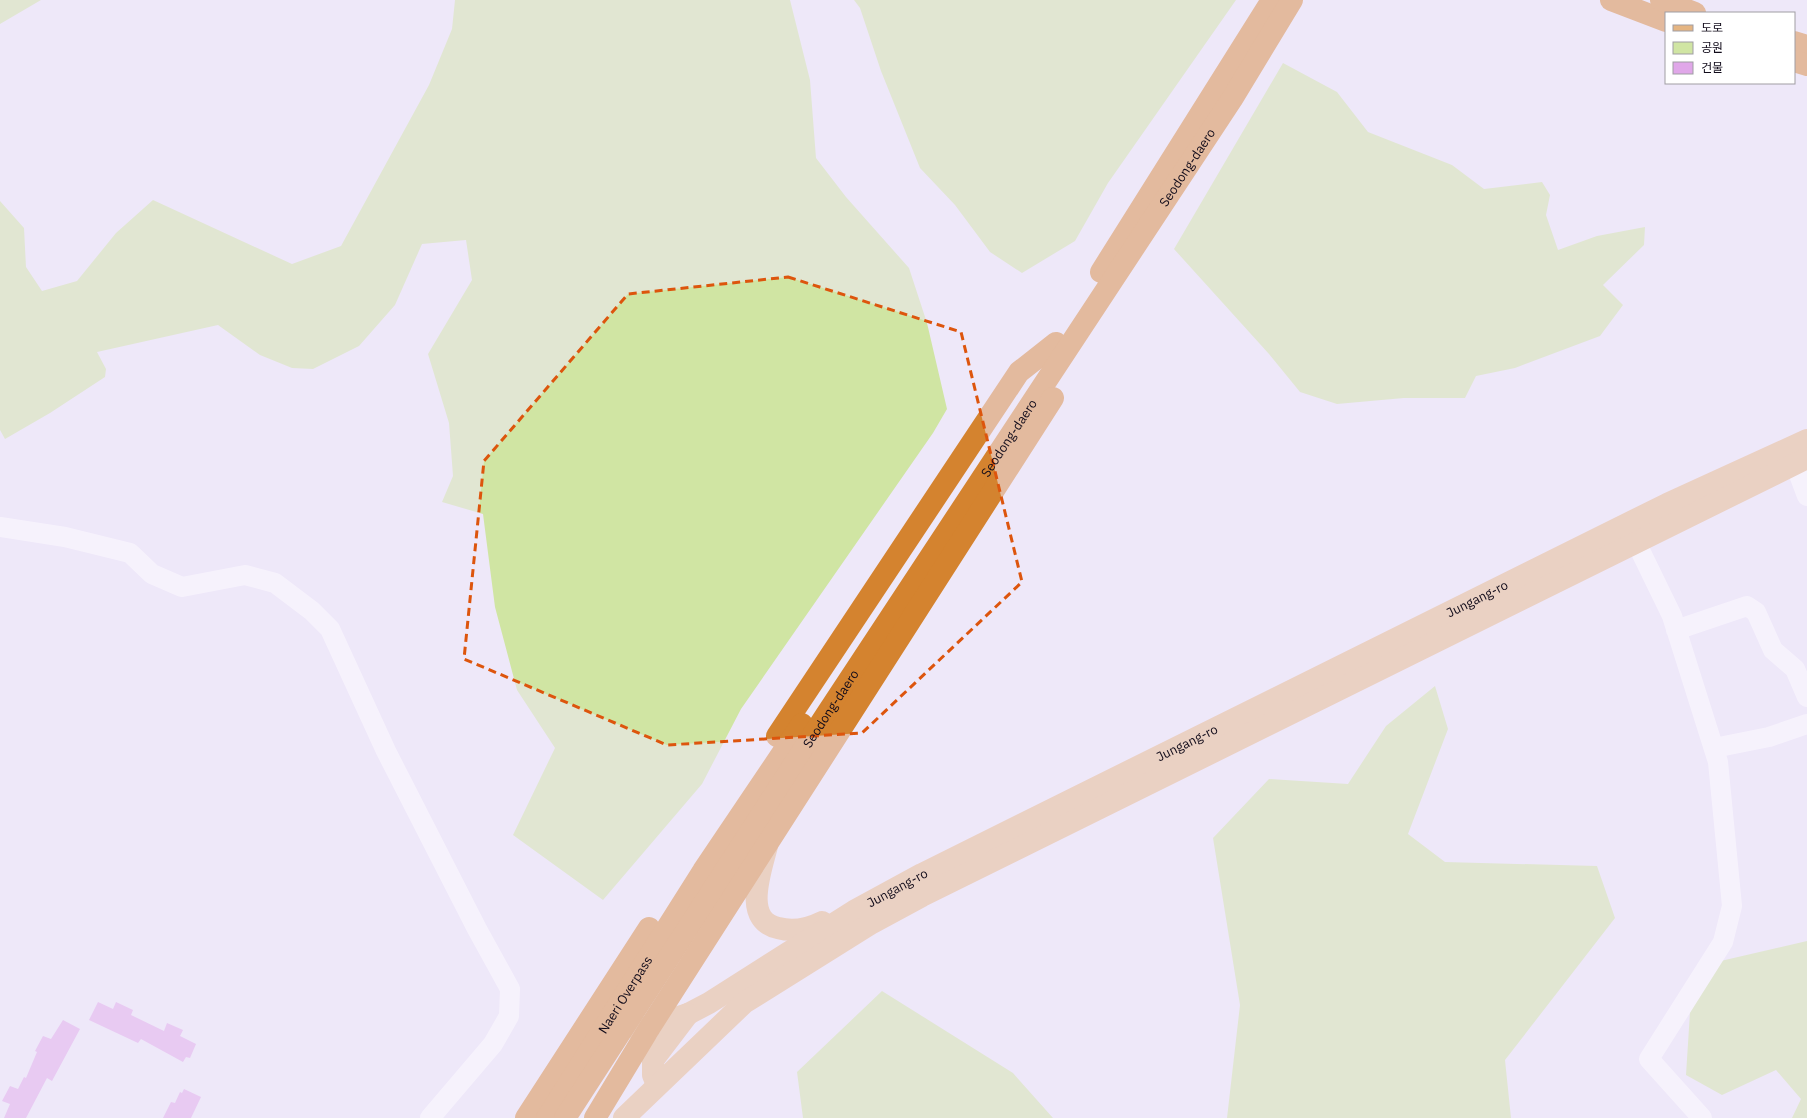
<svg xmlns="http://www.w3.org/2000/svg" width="1807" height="1118" font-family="'IBM Plex Sans','Noto Sans KR',sans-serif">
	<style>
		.green { fill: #d0e5a3 }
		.building { fill: #e0a7e9 }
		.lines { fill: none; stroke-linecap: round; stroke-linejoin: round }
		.minor { stroke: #fff; stroke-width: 20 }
		.major { stroke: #e5b582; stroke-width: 22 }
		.highway { stroke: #d4832f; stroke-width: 22 }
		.marked { fill: none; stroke: #dd550d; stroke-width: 3; stroke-dasharray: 8 5; stroke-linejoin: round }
		.labels { text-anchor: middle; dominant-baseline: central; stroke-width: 3; stroke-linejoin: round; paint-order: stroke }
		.street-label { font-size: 13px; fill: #110b1a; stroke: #fff }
	</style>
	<rect width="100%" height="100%" fill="#eee8f9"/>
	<path class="green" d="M0,0H41L0,24Z
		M455,0H790L810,80L816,158L846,197L909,268L927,323L947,409L933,433L741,709L702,784L603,900L513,835L555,748L517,690L495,607L483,514L442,502L453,476L449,423L428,354L472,280L466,240L422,244L395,305L359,346L313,369L292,368L260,355L218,325L97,352L106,369L105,377L50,413L5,439L0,430V201L24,228L26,267L42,291L77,281L116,233L153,200L292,264L341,246L429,85L452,29Z
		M854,0H1236L1108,183L1075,241L1022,273L990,252L955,205L920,168L881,71L860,8Z
		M1283,63L1337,92L1368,132L1452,165L1484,189L1542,182L1550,195L1546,215L1558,250L1597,236L1645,227L1644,245L1603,285L1623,305L1600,336L1515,368L1476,376L1465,398H1404L1337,404L1300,392L1269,354L1174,249Z
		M1435,686L1448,729L1408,834L1445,862L1597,866L1615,918L1505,1060L1511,1118H1227L1240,1005L1213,838L1269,779L1348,784L1386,726Z
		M1807,941V1118H1792L1801,1099L1776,1070L1722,1095L1686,1075L1690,1012L1712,963Z
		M882,991L1013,1073L1053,1118H803L797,1072Z"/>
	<path class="building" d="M98,1002L113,1009L116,1002L133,1010L131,1015L164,1031L167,1023L183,1030L180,1036L196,1044L190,1058L186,1057L183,1062L141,1039L138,1043L89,1020Z
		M63,1020L80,1029L52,1081L47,1078L26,1118H4L10,1104L2,1101L10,1086L18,1089L24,1077L26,1078L37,1052L35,1051L43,1036L51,1039Z
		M184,1089L201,1097L191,1118H163L171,1102L175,1103L180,1092L182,1093Z"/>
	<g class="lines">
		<path class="minor" d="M1795,464L1807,496
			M0,527L65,537L130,553L152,574L182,587L245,575L275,583L312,611L330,629L386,751L477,929L510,989L509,1016L493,1044L430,1118
			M1636,542L1672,616L1718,762L1732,906L1723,942L1649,1059L1702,1118
			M1676,630L1747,606L1756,612L1773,650L1795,669L1807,697
			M1714,748L1769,737L1807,724"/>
		<g class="major">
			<path d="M767,846C761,871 742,920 778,928C793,932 808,929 822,922"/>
			<path id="s1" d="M638,1030L688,1014L709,1003L854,911L922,874L1667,504L1807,440"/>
			<path d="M657,1085L653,1075V1060L688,1014"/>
			<path d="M624,1118L744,1003L872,923L922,896L1807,458"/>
		</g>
		<g class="highway">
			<path d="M1611,0L1666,21"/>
			<path d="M1661,0L1695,13"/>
			<path d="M1794,42L1807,46"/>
			<path d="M1794,61L1807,65"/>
			<path d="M1101,272L1272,0"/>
			<path d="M777,736L1019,372L1056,343"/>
			<path d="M526,1118L649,928"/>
			<path id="s2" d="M547,1118L703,871L802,724"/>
			<path id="s3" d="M565,1118L826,715L1232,99L1292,0"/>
			<path d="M595,1118L650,1027L1053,398"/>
		</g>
	</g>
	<path d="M0 0H1807V1118H0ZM788,277L961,332L1022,582L862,733L667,745L464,659L484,461L628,294Z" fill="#eee8f9" fill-opacity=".55" fill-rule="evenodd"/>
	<path class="marked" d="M788,277L961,332L1022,582L862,733L667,745L464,659L484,461L628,294Z"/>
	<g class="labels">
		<g class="street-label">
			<text stroke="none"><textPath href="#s3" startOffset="1136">Seodong-daero</textPath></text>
			<text stroke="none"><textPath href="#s3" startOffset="812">Seodong-daero</textPath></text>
			<text stroke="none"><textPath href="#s1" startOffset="945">Jungang-ro</textPath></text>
			<text stroke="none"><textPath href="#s3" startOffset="488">Seodong-daero</textPath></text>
			<text stroke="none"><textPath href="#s1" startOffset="621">Jungang-ro</textPath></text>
			<text stroke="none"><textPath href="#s1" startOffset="297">Jungang-ro</textPath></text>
			<text stroke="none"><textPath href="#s2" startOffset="146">Naeri Overpass</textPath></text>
		</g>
	</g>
	<rect x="1665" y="12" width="130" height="72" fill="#ffffff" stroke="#a09da3"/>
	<rect x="1673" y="25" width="20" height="6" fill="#e5b582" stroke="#a09da3"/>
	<text x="1701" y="32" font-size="12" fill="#110b1a">도로</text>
	<rect x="1673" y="42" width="20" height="12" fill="#d0e5a3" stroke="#a09da3"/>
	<text x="1701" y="52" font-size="12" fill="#110b1a">공원</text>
	<rect x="1673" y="62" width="20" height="12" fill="#e0a7e9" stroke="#a09da3"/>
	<text x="1701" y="72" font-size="12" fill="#110b1a">건물</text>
</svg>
